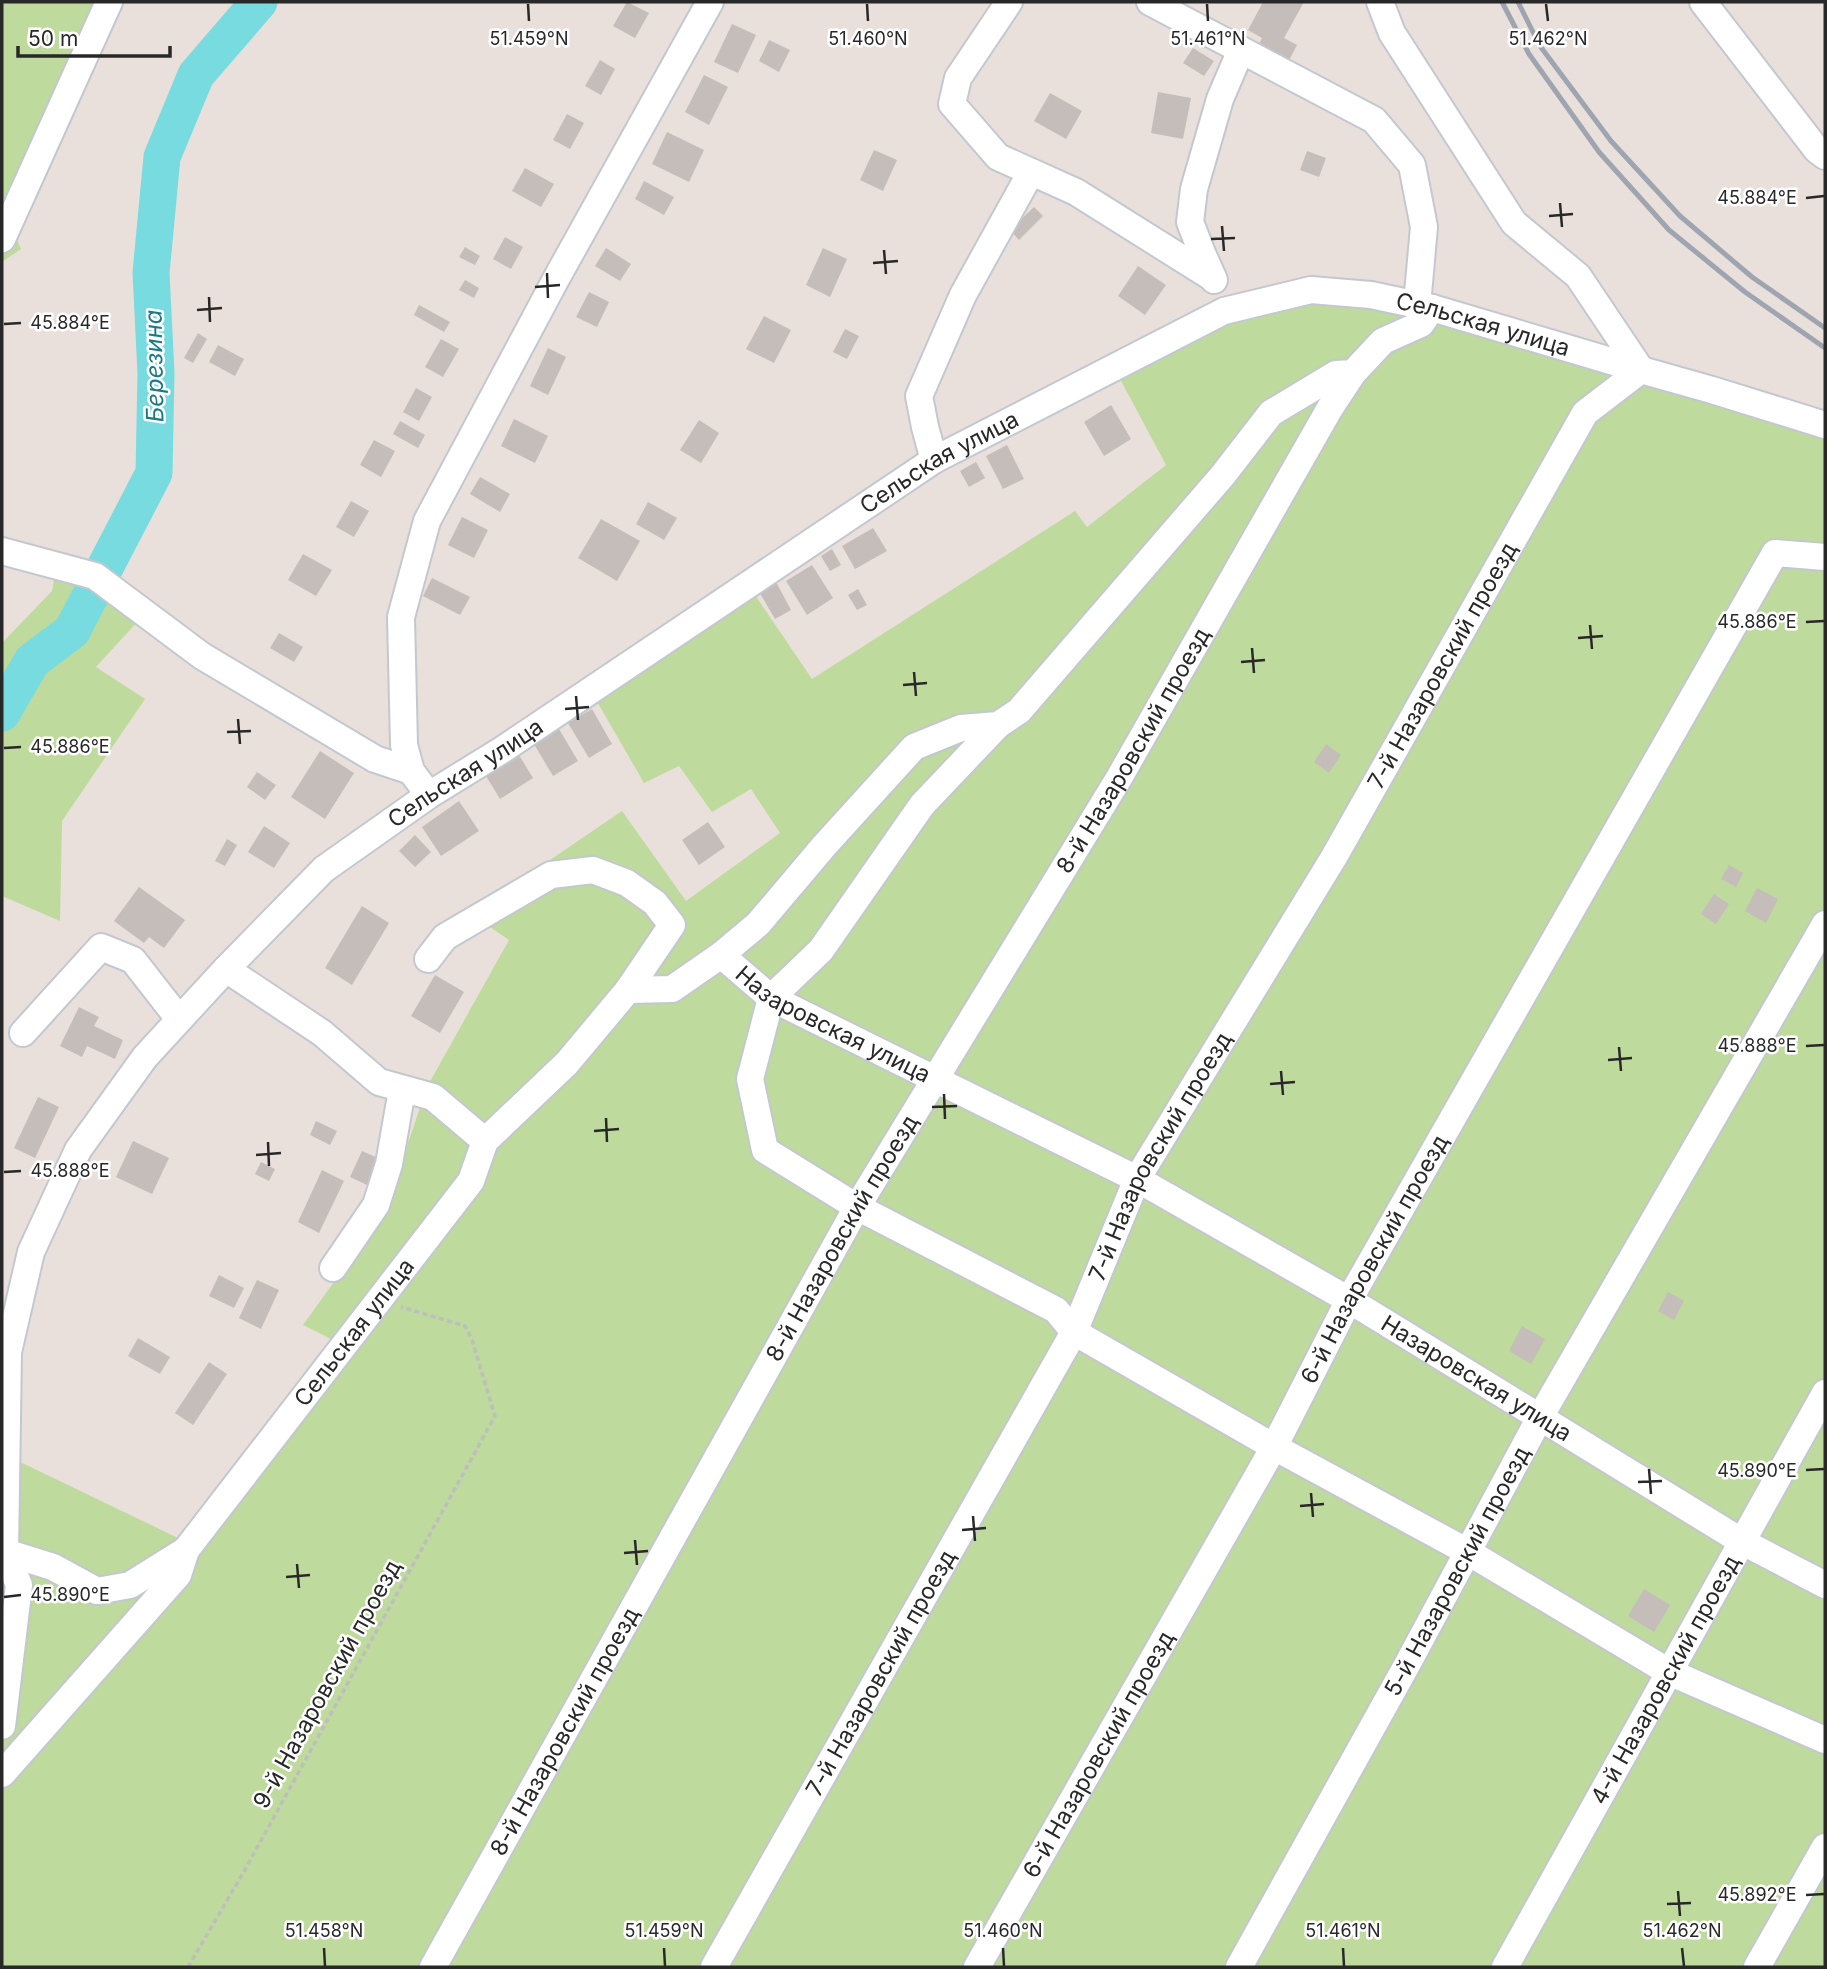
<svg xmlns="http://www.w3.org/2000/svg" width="1827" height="1969" font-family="Inter,sans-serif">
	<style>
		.green { fill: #beda9c }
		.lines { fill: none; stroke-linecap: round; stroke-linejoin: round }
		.river { stroke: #78dbe0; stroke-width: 37 }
		.building { fill: #c4bdba }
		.minor-casing { stroke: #c3c8d0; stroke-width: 30 }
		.path { stroke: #bebebe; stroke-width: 3.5; stroke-dasharray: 5 3.5; stroke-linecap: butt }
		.minor { stroke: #fff; stroke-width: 26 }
		.rail { stroke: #9ea4b0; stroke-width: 5 }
		.ticks { fill: none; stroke: #282828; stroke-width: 2.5 }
		.labels { text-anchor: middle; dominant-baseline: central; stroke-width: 5; stroke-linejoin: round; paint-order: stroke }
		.street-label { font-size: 23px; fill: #282828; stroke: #fff }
		.water-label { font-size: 24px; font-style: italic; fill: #1b7a88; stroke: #fff }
		.ticks-label { font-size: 18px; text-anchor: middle; fill: #282828; stroke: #fff; stroke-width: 5; stroke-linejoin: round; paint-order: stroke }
	</style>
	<rect width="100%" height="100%" fill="#e9e0db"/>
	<path class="green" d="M2,2H107L6,213L21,249L2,262Z
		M1298,302L1370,303L1825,434V1967H2V1792L12,1774L2,1770V1573L14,1459L178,1538L204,1541L347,1347L303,1325L385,1211L427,1087L509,940L471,914L622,811L686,901L780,833L751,789L712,812L679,766L644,783L595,698L753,592L812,679L1075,511L1087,527L1166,465L1119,377L1237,318Z
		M55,575L93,590L139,620L96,667L145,699L62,821L60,921L2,896V643L52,591Z"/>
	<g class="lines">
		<path class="river" d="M2,713L32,661L72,631L154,473L156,373L151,273L162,157L196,75L259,2"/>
	</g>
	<path class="building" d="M627,2L649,13L635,38L613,26Z
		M1263,2H1304L1284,38L1297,45L1286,66L1256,50L1262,38L1248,30Z
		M732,24L756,35L738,73L714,62Z
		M769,40L790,50L779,72L759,61Z
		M1193,48L1214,61L1204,76L1183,63Z
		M600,60L615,69L601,95L585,86Z
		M704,75L728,87L709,125L685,112Z
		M1158,92L1191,98L1183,139L1151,133Z
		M1050,93L1082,111L1066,139L1034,121Z
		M567,114L584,123L570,149L553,140Z
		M667,132L704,150L689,182L652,164Z
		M874,150L897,160L883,191L860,180Z
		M1307,151L1326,158L1319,177L1300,170Z
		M525,168L554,184L541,207L512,191Z
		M644,181L674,197L664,215L635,199Z
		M1034,207L1043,216L1019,240L1010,230Z
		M505,237L523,247L511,269L493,259Z
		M465,247L480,256L475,265L459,257Z
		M606,248L631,264L620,281L595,266Z
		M823,248L847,259L830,297L806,285Z
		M1138,266L1166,285L1145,315L1118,296Z
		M465,280L479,288L474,298L459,290Z
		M589,292L609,302L597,327L576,317Z
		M419,305L450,322L444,332L414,315Z
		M764,316L791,330L774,363L746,349Z
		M845,329L859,336L847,359L833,352Z
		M198,333L207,339L193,363L184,358Z
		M441,339L459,349L443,377L425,367Z
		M218,345L244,359L235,376L209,362Z
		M548,348L566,357L548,395L530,386Z
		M416,388L432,397L419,421L403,412Z
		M1111,405L1131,439L1104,456L1084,422Z
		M514,419L548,436L535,463L501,446Z
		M699,420L719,433L701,463L680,450Z
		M400,421L425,435L418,448L393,434Z
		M374,440L395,451L381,477L360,465Z
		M1007,445L1024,479L1003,489L986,456Z
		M976,462L985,478L969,487L960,471Z
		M480,477L510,494L500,512L470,494Z
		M351,501L369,511L354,537L336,527Z
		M648,502L677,518L664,540L636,524Z
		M462,517L488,530L474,558L448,545Z
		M601,519L640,541L617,581L578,558Z
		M873,528L887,551L855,569L842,546Z
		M832,549L841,565L830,571L821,556Z
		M303,554L332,570L316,596L288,580Z
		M812,565L833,598L807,615L786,581Z
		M432,578L470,597L460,615L423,596Z
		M775,580L791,610L775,619L758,590Z
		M858,589L867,605L857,610L848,595Z
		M279,633L303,647L294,662L270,648Z
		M592,709L612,744L589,758L568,723Z
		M559,729L578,761L553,776L534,744Z
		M1326,744L1341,755L1329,773L1314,762Z
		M320,751L354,773L325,819L291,797Z
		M519,755L533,778L500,799L486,776Z
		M257,772L276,785L265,800L247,787Z
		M459,801L479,831L441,856L422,827Z
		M708,822L725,847L699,865L682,840Z
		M264,826L290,843L274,868L248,852Z
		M415,835L431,852L415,867L399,851Z
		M227,839L237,845L225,866L215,861Z
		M1729,865L1743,873L1736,887L1721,879Z
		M139,887L185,920L164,948L149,937L144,943L114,921Z
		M1757,888L1778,899L1766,923L1745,911Z
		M1714,894L1729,904L1716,924L1701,914Z
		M362,906L389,923L352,985L325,968Z
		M435,975L464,992L440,1033L411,1016Z
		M79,1007L99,1017L94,1026L123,1040L115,1059L87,1046L82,1057L60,1046Z
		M38,1097L59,1107L35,1158L14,1148Z
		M316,1121L337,1131L330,1145L310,1135Z
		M133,1141L169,1158L152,1194L116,1177Z
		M362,1151L380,1159L367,1185L350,1177Z
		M261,1162L275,1169L269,1181L255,1174Z
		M322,1170L344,1181L319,1233L298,1222Z
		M219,1275L244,1288L234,1308L209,1296Z
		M257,1280L279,1290L261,1329L239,1318Z
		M1668,1292L1684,1301L1674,1320L1658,1311Z
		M1522,1326L1545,1339L1531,1364L1509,1351Z
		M138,1338L170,1357L160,1374L128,1356Z
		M209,1362L227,1374L193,1425L175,1413Z
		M1644,1589L1670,1605L1654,1632L1628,1616Z"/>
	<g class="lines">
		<g class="minor-casing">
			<g id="minor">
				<path d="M1009,2L958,78L952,104L998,157L1076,192L1213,278"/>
				<path d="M1150,2L1374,120L1412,165L1424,227L1417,305"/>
				<path d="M1703,2L1817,150L1825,156"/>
				<path d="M2,239L109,2"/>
				<path d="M1214,280L1202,253L1190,222L1194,189L1220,99L1241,50"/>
				<path d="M934,460L925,427L919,396L963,295L1031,172"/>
				<path d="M2,551L95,576L202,656L375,759L411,771"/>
				<path d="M998,725L922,805L821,950L771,998L750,1079L765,1150L857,1207L1056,1310L1074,1332L1274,1447L1468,1552L1669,1672L1825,1740"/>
				<path d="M429,795L411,771L404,745L401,617L427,521L556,279L710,2"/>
				<path id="s1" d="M721,955L771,998L1137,1179L1349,1300L1741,1541L1825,1585"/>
				<path d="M428,959L445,937L551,875L593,870L627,883L655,903L672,925L628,990L567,1063L485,1141"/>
				<path d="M628,990L672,989L721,955L758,924L824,846L914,747L961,728L998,725L1019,711L1223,475L1271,413L1336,374L1353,373L1383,341L1421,324L1432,308"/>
				<path d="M23,1033L101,947L133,960L179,1019"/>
				<path d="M333,1268L376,1205L389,1164L402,1090"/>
				<path d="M5,1552L53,1567L97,1591L130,1585L186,1550"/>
				<path id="s2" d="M2,1557L5,1552L8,1352L31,1252L78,1150L145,1057L226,969L324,869L429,795L502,750L934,460L1224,311L1311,290L1371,295L1432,308L1641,370L1712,390L1825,425"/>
				<path d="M2,1726L19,1585L5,1552"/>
				<path id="s3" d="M2,1774L178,1575L186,1550L471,1181L485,1141L433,1097L379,1082L322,1033L226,969"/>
				<path id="s4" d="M433,1967L857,1207L1119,778L1330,408L1353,373"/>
				<path id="s5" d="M714,1967L1074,1332L1137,1179L1334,857L1585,413L1641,370L1578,276L1514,223L1392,33L1380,2"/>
				<path id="s6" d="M977,1967L1274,1447L1349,1300L1775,553L1825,557"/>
				<path id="s7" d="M1239,1967L1408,1663L1539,1419L1825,924"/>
				<path id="s8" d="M1505,1967L1825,1393"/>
				<path d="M1757,1967L1825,1847"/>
			</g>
		</g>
		<path class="path" d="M188,1967L242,1875L495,1416L472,1340L465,1326L401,1307"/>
		<use href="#minor" class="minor"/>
		<path class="rail" d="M1502,2L1529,54L1599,152L1669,230L1745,292L1825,348
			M1518,2L1540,46L1611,141L1680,216L1752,277L1825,328"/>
	</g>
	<path class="ticks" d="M528,4L529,21M867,4L868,21M1207,4L1208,21M1546,4L1548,21M1806,198L1824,196M1560,203L1562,227M1549,216L1573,214M1222,226L1224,251M1211,239L1235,238M884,250L886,274M873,263L898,261M547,273L548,298M535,287L560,285M209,297L210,322M197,310L222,308M4,324L21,323M1806,622L1824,621M1590,625L1592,649M1578,638L1603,636M1252,648L1254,673M1241,662L1265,660M914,672L916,696M903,685L927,683M576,696L578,720M565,709L589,707M238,719L240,744M227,732L251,731M4,748L21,747M1806,1046L1824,1045M1619,1047L1621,1071M1608,1060L1632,1058M1281,1071L1283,1095M1270,1084L1295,1082M944,1094L945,1119M932,1107L957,1106M606,1118L607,1142M594,1131L619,1129M268,1142L269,1166M256,1155L281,1153M4,1172L21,1171M1649,1469L1651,1494M1806,1470L1824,1469M1638,1482L1662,1481M1311,1493L1313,1517M1300,1506L1324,1504M973,1516L975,1541M962,1530L986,1528M635,1540L637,1565M624,1553L648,1551M297,1564L299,1588M286,1577L310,1575M4,1597L21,1595M1678,1891L1680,1916M1806,1895L1824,1894M1667,1904L1691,1903M324,1948L325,1966M664,1948L665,1966M1003,1948L1004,1966M1343,1948L1344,1966M1682,1948L1684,1966"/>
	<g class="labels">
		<g class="street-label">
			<text stroke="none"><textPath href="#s2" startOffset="2121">Сельская улица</textPath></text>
			<text stroke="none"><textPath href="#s2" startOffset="1533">Сельская улица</textPath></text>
			<text stroke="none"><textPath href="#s5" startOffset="1493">7-й Назаровский проезд</textPath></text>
			<text stroke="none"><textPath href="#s4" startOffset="1404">8-й Назаровский проезд</textPath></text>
			<text stroke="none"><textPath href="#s2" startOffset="966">Сельская улица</textPath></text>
			<text stroke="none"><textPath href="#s1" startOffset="133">Назаровская улица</textPath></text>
			<text stroke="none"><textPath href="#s5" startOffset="926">7-й Назаровский проезд</textPath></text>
			<text stroke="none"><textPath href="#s4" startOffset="836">8-й Назаровский проезд</textPath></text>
			<text stroke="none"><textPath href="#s6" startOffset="812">6-й Назаровский проезд</textPath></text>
			<text stroke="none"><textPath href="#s3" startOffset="567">Сельская улица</textPath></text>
			<text stroke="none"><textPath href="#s1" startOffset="868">Назаровская улица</textPath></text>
			<text stroke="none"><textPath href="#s7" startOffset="452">5-й Назаровский проезд</textPath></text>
			<text stroke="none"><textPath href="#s5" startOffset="338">7-й Назаровский проезд</textPath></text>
			<text stroke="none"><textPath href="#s8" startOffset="329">4-й Назаровский проезд</textPath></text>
			<text transform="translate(327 1684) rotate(-61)">9-й Назаровский проезд</text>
			<text stroke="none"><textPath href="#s4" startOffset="270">8-й Назаровский проезд</textPath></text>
			<text stroke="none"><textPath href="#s6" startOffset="245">6-й Назаровский проезд</textPath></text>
		</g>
		<g class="water-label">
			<text transform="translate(154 366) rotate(-91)">Березина</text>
		</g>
	</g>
	<g class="ticks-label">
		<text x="529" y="45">51.459°N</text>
		<text x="868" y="45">51.460°N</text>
		<text x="1208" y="45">51.461°N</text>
		<text x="1548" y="45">51.462°N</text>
		<text x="1757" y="204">45.884°E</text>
		<text x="70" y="329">45.884°E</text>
		<text x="1757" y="628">45.886°E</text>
		<text x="70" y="753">45.886°E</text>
		<text x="1757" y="1052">45.888°E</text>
		<text x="70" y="1177">45.888°E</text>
		<text x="1757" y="1477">45.890°E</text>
		<text x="70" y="1601">45.890°E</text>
		<text x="1757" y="1901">45.892°E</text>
		<text x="324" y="1937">51.458°N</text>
		<text x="664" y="1937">51.459°N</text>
		<text x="1003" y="1937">51.460°N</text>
		<text x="1343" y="1937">51.461°N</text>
		<text x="1682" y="1937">51.462°N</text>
	</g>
	<rect width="1827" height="1969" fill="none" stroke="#282828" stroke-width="7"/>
	<path d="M18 46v10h152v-10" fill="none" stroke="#282828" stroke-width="3.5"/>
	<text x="28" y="46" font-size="21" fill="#282828" stroke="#ffffff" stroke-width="5" paint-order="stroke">50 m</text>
</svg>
